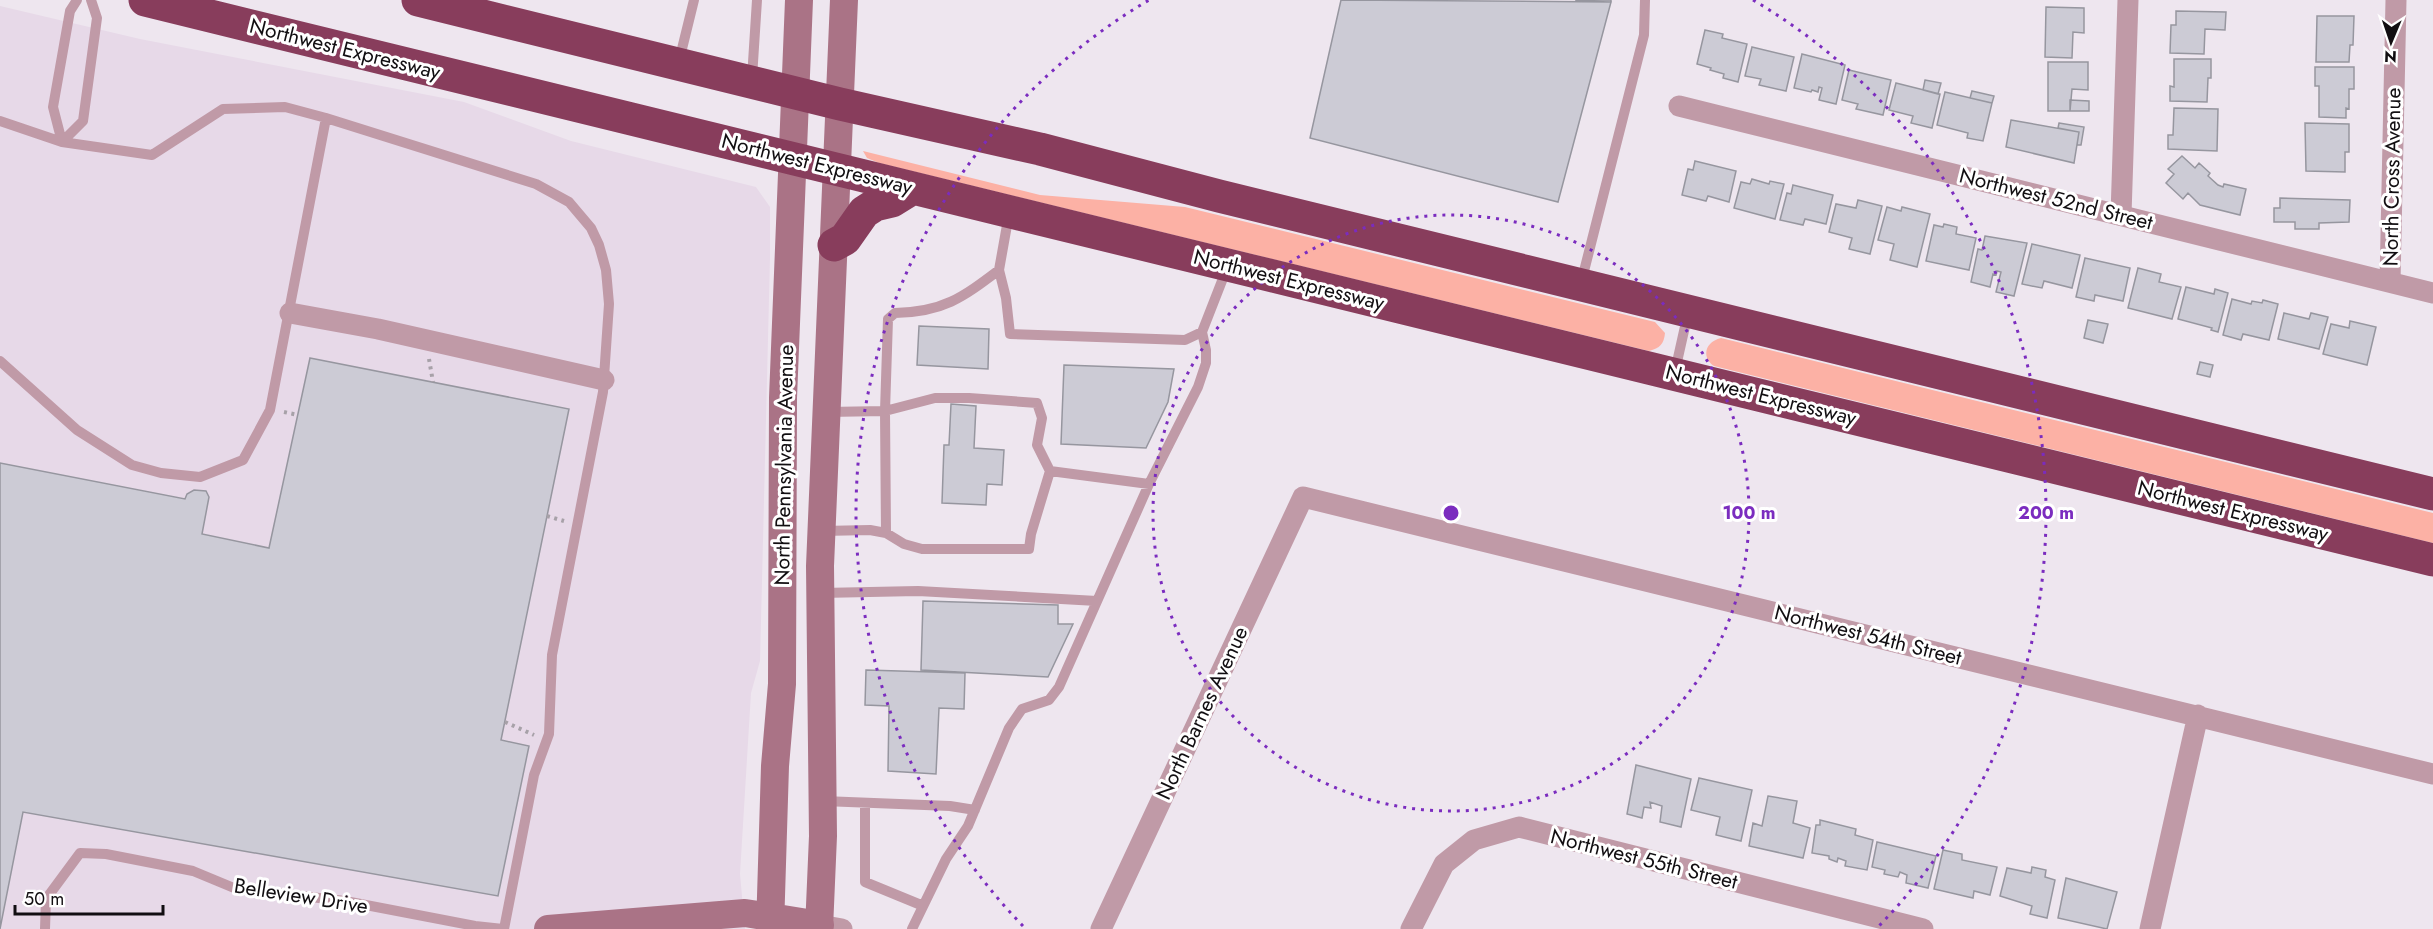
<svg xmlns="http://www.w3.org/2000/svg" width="2433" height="929" font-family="Jost,sans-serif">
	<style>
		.built { fill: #e7d9e8 }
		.green { fill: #fcb1a5 }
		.building { fill: #cccbd5; stroke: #96969f; stroke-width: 1.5 }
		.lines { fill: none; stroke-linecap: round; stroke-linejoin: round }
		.path { stroke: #a7a1a8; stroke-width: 4; stroke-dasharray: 3 4.5; stroke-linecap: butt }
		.lane { stroke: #c09aa7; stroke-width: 10 }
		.street { stroke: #c09aa7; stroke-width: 21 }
		.secondary { stroke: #aa7386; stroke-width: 28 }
		.highway { stroke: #883d5c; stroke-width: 33 }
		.ring { fill: none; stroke: #7b2cbf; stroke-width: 3; stroke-dasharray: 3 6 }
		.labels { text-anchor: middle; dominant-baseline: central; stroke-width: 6; stroke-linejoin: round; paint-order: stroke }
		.street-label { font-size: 21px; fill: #110e11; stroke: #fff }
		.centre { fill: #7b2cbf; stroke: #fff; stroke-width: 3 }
		.ring-label { font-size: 18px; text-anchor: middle; font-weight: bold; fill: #7b2cbf; stroke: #fff; stroke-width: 6; stroke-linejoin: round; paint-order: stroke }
	</style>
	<rect width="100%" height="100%" fill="#eee6ef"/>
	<path class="built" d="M0,6L140,39L464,102L571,141L756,187L770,207V258L760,661L751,693L740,874L745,929H0Z"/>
	<path class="green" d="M863,151L1040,195L1185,207L1655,322L1665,333C1664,344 1660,348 1649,351L879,163L867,158Z
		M1721,338L2433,513V543L1714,366C1701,357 1705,342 1721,338Z"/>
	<path class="building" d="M1341,0L1611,2L1558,202L1310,138Z
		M1576,0H1611V2L1576,1Z
		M2046,7L2084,8V33L2073,32L2072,58L2045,57Z
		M2176,11L2226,12L2225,30L2205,29L2204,54L2170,53L2171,25H2176Z
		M2317,16H2354L2353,45H2350L2349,62H2316Z
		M1705,30L1723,34L1722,38L1747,44L1738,82L1723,78L1724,74L1710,70L1711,68L1697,64Z
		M1752,47L1794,57L1786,91L1759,85L1761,79L1745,76Z
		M1802,54L1845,65L1836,104L1819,100L1822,88L1819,87L1818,92L1812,90L1811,92L1794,88Z
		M2174,59H2211V78H2208L2207,102L2170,101V86L2174,87Z
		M2048,62H2088V90L2072,89L2070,111H2048Z
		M2315,67H2354V89H2349V109L2346,108V118L2319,117V86H2315Z
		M1849,70L1891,80L1883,115L1856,109L1858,104L1842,100Z
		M1925,80L1941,83L1938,94L1923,90Z
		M1896,83L1940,94L1932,128L1911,123L1913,116L1889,110Z
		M1972,91L1994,96L1992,103L1970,98Z
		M1945,92L1992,103L1983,141L1967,138L1968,133L1937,125Z
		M2070,100L2089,101V111H2070Z
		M2174,108L2218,109L2217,151L2168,149V135H2173Z
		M2011,120L2079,132L2074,163L2006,147Z
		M2059,123L2084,127L2081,145H2077L2079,132L2058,128Z
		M2305,123L2349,124V152H2345V172L2306,171Z
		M2182,156L2195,168L2199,163L2210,173L2208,176L2218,185L2223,187L2224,184L2246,189L2240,215L2200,205L2188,193L2183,199L2166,183L2174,174L2168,169Z
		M1695,161L1736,171L1729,202L1708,196L1706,201L1682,195L1688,169L1693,170Z
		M1752,179L1769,184L1770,181L1784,184L1775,219L1734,208L1741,182L1750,184Z
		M1793,185L1833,195L1826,224L1805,219L1803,225L1780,220L1787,193L1791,194Z
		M2280,198L2350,200L2349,222L2319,223V229H2295V222H2274V208H2280Z
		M1858,200L1882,206L1870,254L1849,249L1852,238L1829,232L1836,204L1856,208Z
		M1887,207L1901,211L1902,207L1930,214L1917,267L1890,260L1894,244L1878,240Z
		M1944,224L1957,227L1956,234L1976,238L1969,270L1926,261L1934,225L1943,227Z
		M1985,236L2027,243L2014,296L1996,292L2001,272L1997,271L1996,275L1993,274L1990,287L1971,282L1978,249L1982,250Z
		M2032,244L2080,255L2072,288L2044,281L2042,288L2022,284Z
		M2085,258L2130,268L2123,301L2095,295L2094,301L2076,297Z
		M2138,268L2161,274L2159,282L2181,287L2172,319L2128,308Z
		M2186,287L2214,294L2215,289L2228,293L2218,332L2211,330L2212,328L2178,319Z
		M2232,299L2251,304L2252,301L2262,303L2263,300L2278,304L2269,340L2243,334L2241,340L2223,335Z
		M2284,313L2309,319L2311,313L2328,317L2319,349L2278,339Z
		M2088,320L2108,324L2103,343L2084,338Z
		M2350,321L2376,327L2367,365L2323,354L2331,324L2349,328Z
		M919,326L989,329L988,369L917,365Z
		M310,358L569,409L501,740L529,746L498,896L23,812L0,929V463L185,499L187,494L194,490L206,491L209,497L202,534L269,548Z
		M2200,362L2213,365L2210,377L2197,374Z
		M1064,365L1174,369L1168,402L1146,448L1061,444Z
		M951,404L976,406L974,448L1004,450L1002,485L987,484L986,505L942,503L944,445H949Z
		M923,601L1058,605V624H1073L1048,677L921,670Z
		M866,670L965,673L964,709L939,708L936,774L888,771L889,706L865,705Z
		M1636,765L1691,779L1681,827L1660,822L1662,806L1650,802L1651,808L1644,807L1642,818L1627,814Z
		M1699,778L1752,790L1741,841L1716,835L1720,817L1691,810Z
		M1768,796L1797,801L1793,823L1810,828L1803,858L1749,846L1753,823L1762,826Z
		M1820,820L1856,829L1855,835L1873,840L1867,870L1845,866L1846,861L1838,858L1837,862L1829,859V856L1812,853L1816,825H1820Z
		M1877,842L1936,856L1928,888L1906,883L1907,875L1900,872L1898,877L1884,874L1885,870L1872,867Z
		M1943,850L1962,854V860L1997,867L1990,895L1974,891L1973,898L1934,889Z
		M2032,867L2046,870L2045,877L2055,880L2047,918L2030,914L2032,906L2000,896L2007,868L2031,873Z
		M2066,878L2117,892L2107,929L2058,918Z"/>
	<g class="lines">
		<path class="path" d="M429,359L433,382
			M284,412L298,415
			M547,516L564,521
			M505,722L534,735"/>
		<path class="lane" d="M679,61L694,0
			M752,78L757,0
			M0,121L62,142L152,155L223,109L285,107L326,118L536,184L569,202L591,228L599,245L606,270L609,304L603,392L552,655L549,734L534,775L504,929
			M62,142L83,121L97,18L91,0
			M62,142L53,107L70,11L77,0
			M1009,214L999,270L1006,298L1010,334L1185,340L1202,332L1227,268
			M1581,283L1644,35L1645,0
			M0,361L77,430L132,465L161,473L200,477L243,460L270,410L326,118
			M1675,371L1688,313
			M827,412L885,411L888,319L895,313C943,312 962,298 999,270
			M822,531L870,530L886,533L904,544L922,549H1029L1031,534L1050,471L1149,484L1198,387L1206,363V350L1202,332
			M886,533L885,411L935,398H969L1037,403L1042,418L1037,445L1050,471
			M821,593L918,591L1097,601
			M823,801L950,806L975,810
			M865,803V882L921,905
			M45,929L46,899L80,853L106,854L193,871L234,888L345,901L475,926L503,929
			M912,929L946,859L968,826L1009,728L1022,709L1049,700L1059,687L1149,484"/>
		<path class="street" d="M1679,106L2433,293
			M2121,215L2128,0
			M2390,282L2396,0
			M290,313L378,329L604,380
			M820,925L842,929
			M1101,929L1303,497L2433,774
			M1411,929L1444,864L1474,840L1519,827L1923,929
			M2150,929L2198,715"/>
		<path class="secondary" d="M548,929L745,913L820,925
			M770,929L775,766L782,684L783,398L799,0
			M819,929L823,836L820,566L844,0"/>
		<path class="highway" d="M145,0L2433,560
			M418,0L840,104L1040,149L1219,196L2433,494
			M834,245L845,239L864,212L875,205L892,201L913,188"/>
	</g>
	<g class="ring">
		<circle cx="1451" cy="513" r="298"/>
		<path d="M1023 926A595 595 0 0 1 1149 0M1753 0A595 595 0 0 1 1879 926"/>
	</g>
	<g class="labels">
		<g class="street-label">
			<text transform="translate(345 49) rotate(14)">Northwest Expressway</text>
			<text transform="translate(817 164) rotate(14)">Northwest Expressway</text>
			<text transform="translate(2392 177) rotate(-89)">North Cross Avenue</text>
			<text transform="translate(2056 199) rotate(14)">Northwest 52nd Street</text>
			<text transform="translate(1289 280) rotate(14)">Northwest Expressway</text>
			<text transform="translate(1761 395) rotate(14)">Northwest Expressway</text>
			<text transform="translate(784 465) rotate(-89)">North Pennsylvania Avenue</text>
			<text transform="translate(2233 511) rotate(14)">Northwest Expressway</text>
			<text transform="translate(1868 635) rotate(14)">Northwest 54th Street</text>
			<text transform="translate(1202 713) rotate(-65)">North Barnes Avenue</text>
			<text transform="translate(1644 859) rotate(14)">Northwest 55th Street</text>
			<text transform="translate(301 896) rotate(9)">Belleview Drive</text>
		</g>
	</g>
	<circle cx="1451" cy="513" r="9" class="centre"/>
	<g class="ring-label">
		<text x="1749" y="519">100 m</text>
		<text x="2046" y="519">200 m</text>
	</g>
	<g transform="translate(2391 42) rotate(182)" stroke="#ffffff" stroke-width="4.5" paint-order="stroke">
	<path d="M0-4.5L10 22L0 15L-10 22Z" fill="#110e11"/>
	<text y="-9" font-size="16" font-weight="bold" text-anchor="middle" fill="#110e11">N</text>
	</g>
	<path d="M15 905v9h148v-9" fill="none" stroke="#110e11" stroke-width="3"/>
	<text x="24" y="905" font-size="18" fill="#110e11" stroke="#ffffff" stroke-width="4.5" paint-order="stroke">50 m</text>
</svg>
